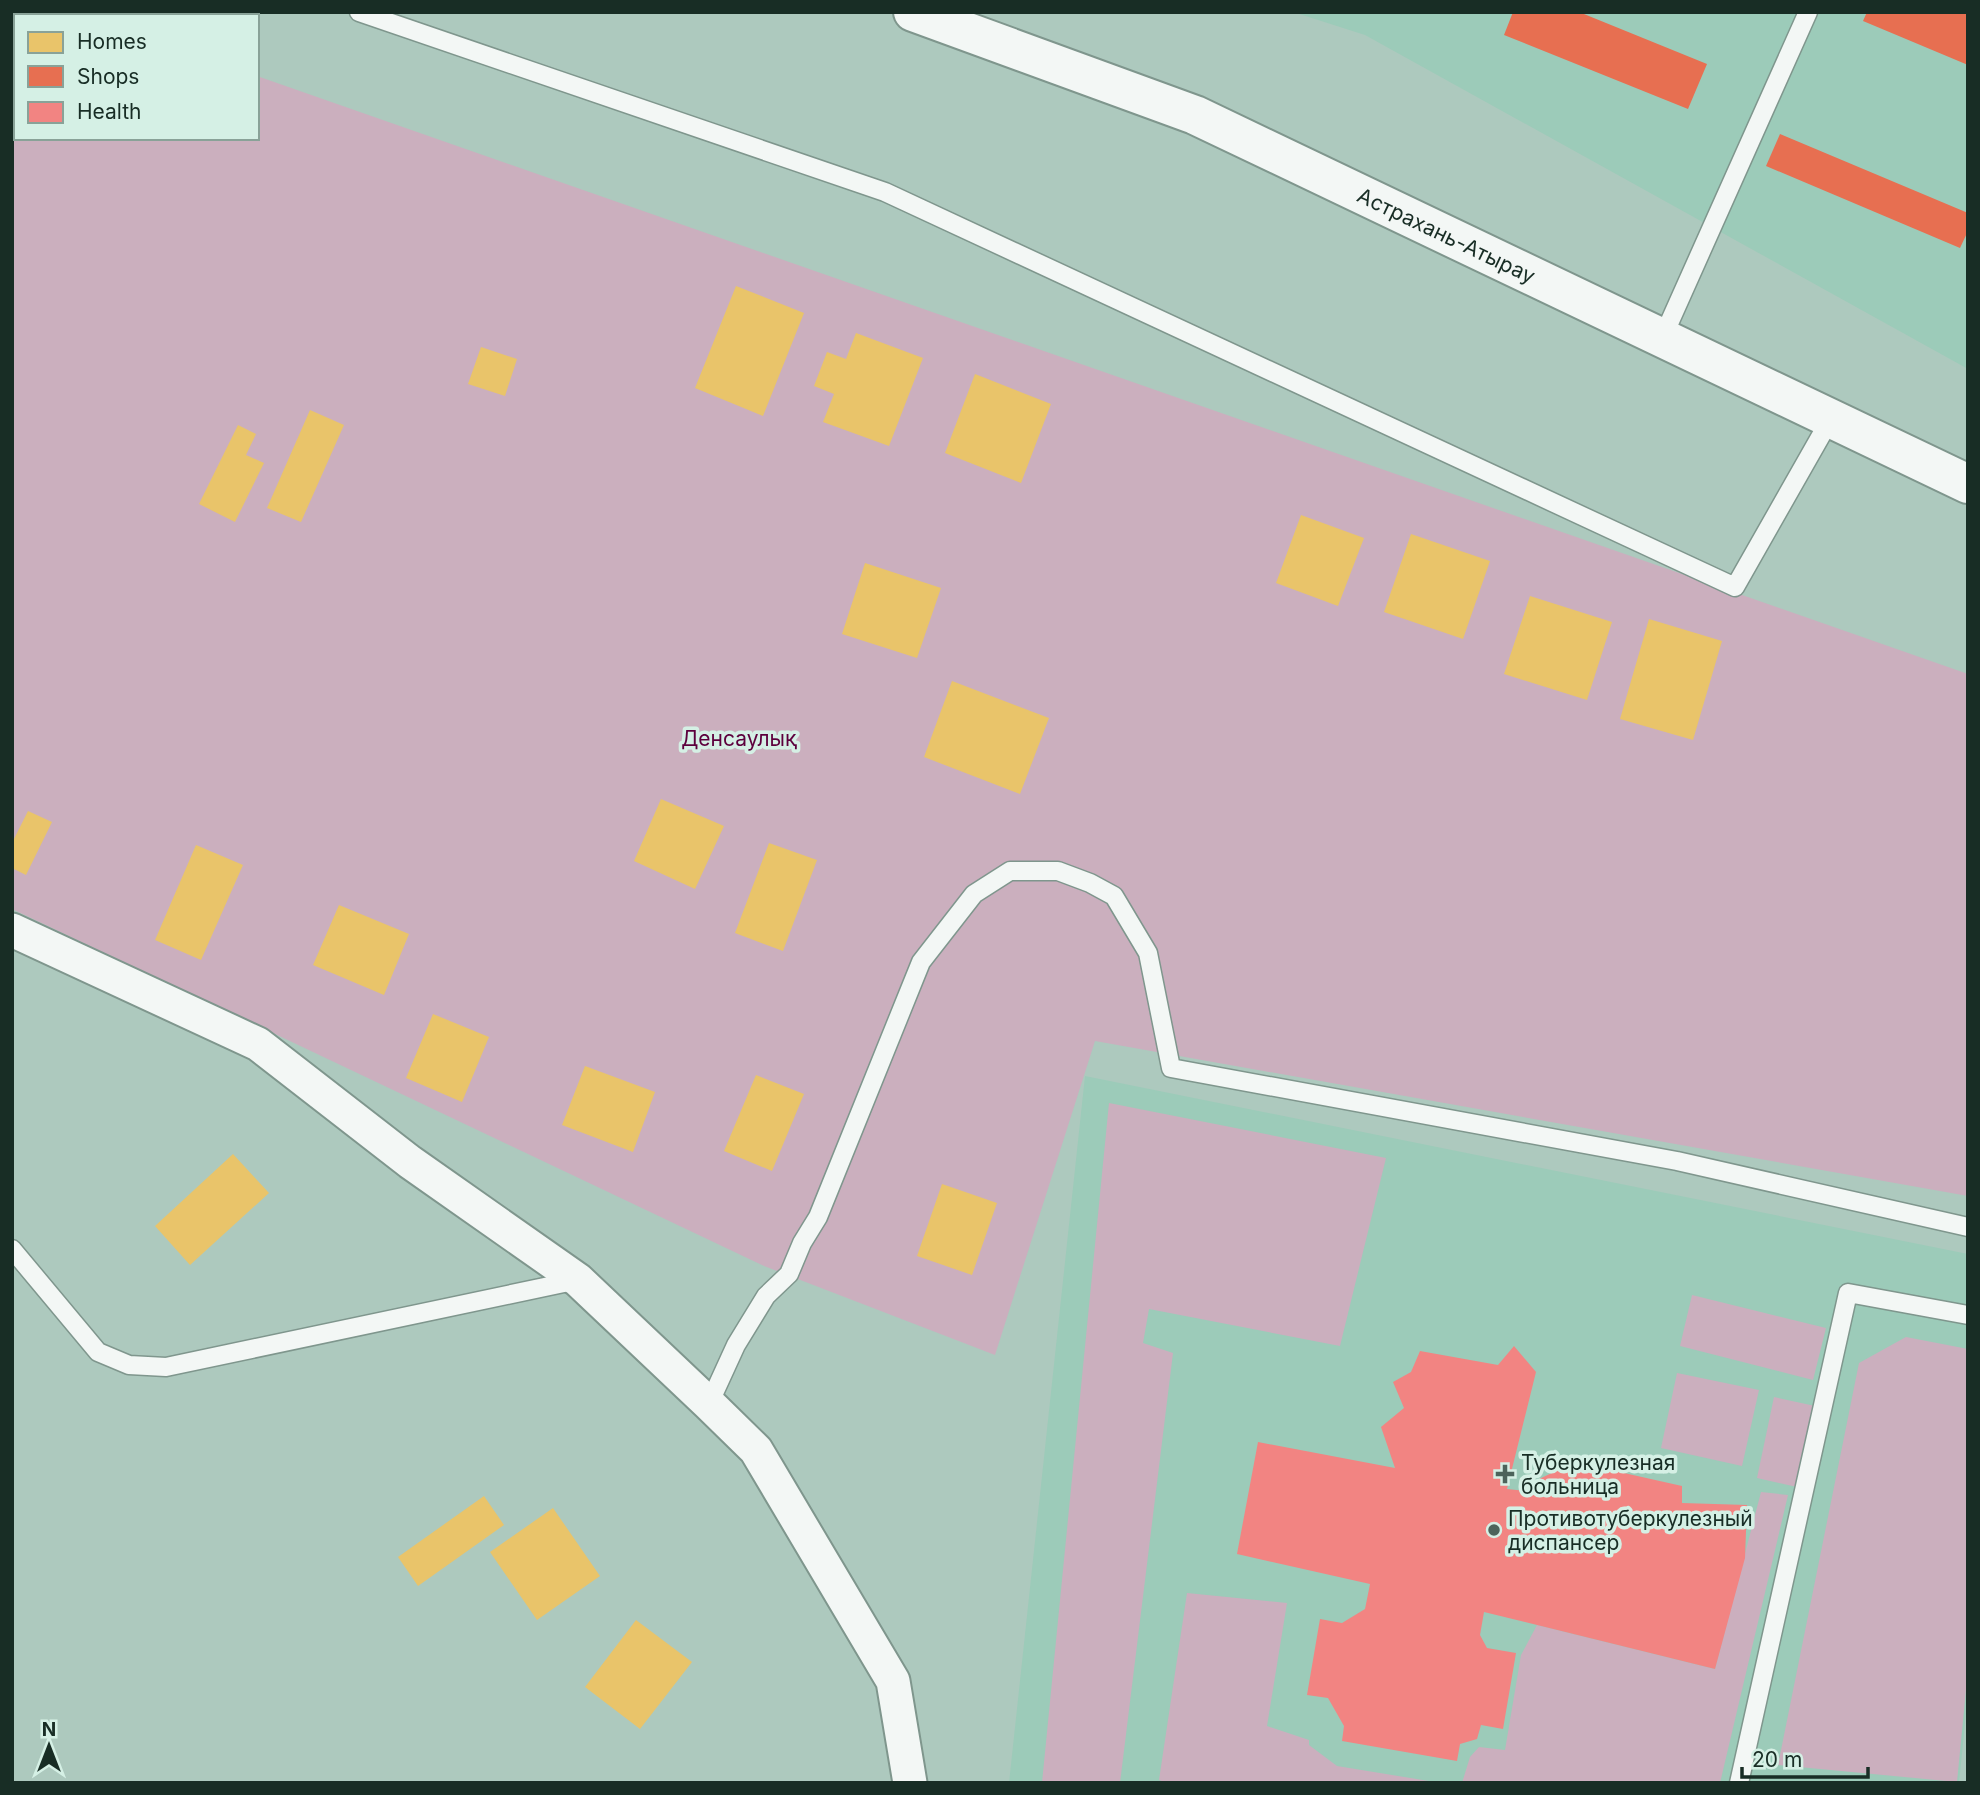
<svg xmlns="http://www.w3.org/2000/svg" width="1980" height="1795" font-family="Inter,sans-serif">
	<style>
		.built { fill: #9ccbb9 }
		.green { fill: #cbafbe }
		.homes { fill: #e9c46a }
		.shops { fill: #e76f51 }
		.health { fill: #f28482 }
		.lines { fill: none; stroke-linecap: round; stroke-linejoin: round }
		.lane-casing { stroke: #7f968d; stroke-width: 21 }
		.street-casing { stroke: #7f968d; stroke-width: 37 }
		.highway-casing { stroke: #7f968d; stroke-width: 42 }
		.lane { stroke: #f3f7f5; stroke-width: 18 }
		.street { stroke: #f3f7f5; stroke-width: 33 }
		.highway { stroke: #f3f7f5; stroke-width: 38 }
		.poi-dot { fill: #4c645b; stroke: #d5f0e5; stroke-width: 2.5 }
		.labels { text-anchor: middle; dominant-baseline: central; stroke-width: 7; stroke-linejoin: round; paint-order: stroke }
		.street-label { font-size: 21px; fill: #182d25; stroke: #d5f0e5 }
		.park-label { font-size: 21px; fill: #5d003d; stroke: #d5f0e5 }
		.poi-label { font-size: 21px; fill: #182d25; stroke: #d5f0e5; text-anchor: start }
	</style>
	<rect width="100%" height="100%" fill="#adc9be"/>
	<path class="built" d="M1293,12H1968V369L1365,35Z
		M1085,1076L1968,1254V1694L1959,1783H1009Z"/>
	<path class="green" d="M12,12H74L84,16H16V138H257V76L1968,674V1196L1095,1041L995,1355L764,1266L12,909Z
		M1109,1103L1386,1158L1340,1346L1149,1309L1143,1343L1173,1353L1120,1783H1042Z
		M1692,1295L1826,1328L1813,1380L1680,1346Z
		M1906,1337L1968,1349V1669L1957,1782L1778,1765L1859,1363Z
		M1677,1373L1759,1390L1742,1466L1661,1448Z
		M1774,1397L1815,1406L1797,1487L1757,1478Z
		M1761,1492L1788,1495L1720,1783H1462L1470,1757L1479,1747L1505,1750L1521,1655L1537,1625L1715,1669Z
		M1187,1593L1287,1603L1267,1726L1309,1740V1745L1337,1766L1441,1783H1167L1159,1780Z"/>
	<path class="homes" d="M736,286L804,313L763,416L695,388Z
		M856,333L923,358L889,446L823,422L834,394L814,386L827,352L846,359Z
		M481,347L517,359L505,396L468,384Z
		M975,374L1051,404L1021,483L945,453Z
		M310,410L344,425L301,522L267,508Z
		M238,425L256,434L246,455L264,463L235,522L199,504Z
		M1301,515L1364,538L1338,606L1276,583Z
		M1411,534L1490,561L1463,639L1384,612Z
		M865,563L941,588L917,658L842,634Z
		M1530,596L1612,622L1587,700L1504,674Z
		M1649,619L1722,641L1693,740L1620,719Z
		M952,681L1049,718L1020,794L924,757Z
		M661,799L724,826L695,889L634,861Z
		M28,811L52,822L26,875L12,868V843Z
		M769,843L817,860L783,951L735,933Z
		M196,845L243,865L201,960L155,940Z
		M339,905L409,934L384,995L313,965Z
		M433,1014L489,1037L462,1102L406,1078Z
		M585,1066L655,1092L633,1152L562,1125Z
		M756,1075L804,1094L772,1171L724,1151Z
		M233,1154L269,1193L190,1265L155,1226Z
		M942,1184L997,1203L972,1275L917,1256Z
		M484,1496L504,1525L418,1586L398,1557Z
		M553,1508L600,1576L537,1620L490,1552Z
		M636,1620L692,1662L640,1729L585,1687Z"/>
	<path class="shops" d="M1513,12H1579L1707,64L1688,109L1504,35Z
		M1867,12H1968V65L1863,21Z
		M1780,134L1968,213V231L1960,248L1766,166Z"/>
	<path class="health" d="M1514,1346L1536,1372L1507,1489L1534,1492L1537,1480L1575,1462L1682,1486V1503L1747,1505L1745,1558L1715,1669L1484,1612L1480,1635L1487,1648L1516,1653L1503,1729L1481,1725L1477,1739L1460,1744L1457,1761L1342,1741L1344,1726L1328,1698L1307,1695L1320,1619L1342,1623L1365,1609L1370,1584L1237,1554L1258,1442L1395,1468L1381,1427L1404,1408L1393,1382L1411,1372L1420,1351L1498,1365Z"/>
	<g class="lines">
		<g class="lane-casing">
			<path id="lane" d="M359,12L885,192L1735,587L1831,418
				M1662,339L1808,12
				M12,1249L98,1352L129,1365L166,1367L578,1280
				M709,1404L736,1345L766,1296L789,1274L802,1243L818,1217L921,962L974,894L1010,871H1058L1090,883L1114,896L1148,953L1171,1068L1677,1161L1968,1227
				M1739,1783L1848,1293L1968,1315"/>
		</g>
		<g class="street-casing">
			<path id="street" d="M12,930L258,1044L410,1162L578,1280L709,1404L756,1450L893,1681L910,1783"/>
		</g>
		<g class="highway-casing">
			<g id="highway">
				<path id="s1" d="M913,12L1195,115L1968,484"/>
			</g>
		</g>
		<use href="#lane" class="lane"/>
		<use href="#street" class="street"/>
		<use href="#highway" class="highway"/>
	</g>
	<g class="poi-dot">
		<path d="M1501.5 1463.5h7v7h7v7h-7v7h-7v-7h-7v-7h7z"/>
		<circle cx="1494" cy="1530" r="7"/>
	</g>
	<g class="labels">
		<g class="street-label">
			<text stroke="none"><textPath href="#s1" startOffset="579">Астрахань-Атырау</textPath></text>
		</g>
		<g class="park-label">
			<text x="739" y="738">Денсаулық</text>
		</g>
		<g class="poi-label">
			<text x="1521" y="1462">Туберкулезная<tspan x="1521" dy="24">больница</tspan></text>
			<text x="1508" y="1518">Противотуберкулезный<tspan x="1508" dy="24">диспансер</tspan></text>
		</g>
	</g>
	<rect width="1980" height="1795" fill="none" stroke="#182d25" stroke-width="28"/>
	<rect x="14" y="14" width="245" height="126" fill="#d5f0e5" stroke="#89a298" stroke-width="2"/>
	<rect x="28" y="32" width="35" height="21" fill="#e9c46a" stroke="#89a298" stroke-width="2"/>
	<text x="77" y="49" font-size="21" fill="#182d25">Homes</text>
	<rect x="28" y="66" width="35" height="21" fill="#e76f51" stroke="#89a298" stroke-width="2"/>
	<text x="77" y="84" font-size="21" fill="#182d25">Shops</text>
	<rect x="28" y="102" width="35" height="21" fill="#f28482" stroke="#89a298" stroke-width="2"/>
	<text x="77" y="119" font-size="21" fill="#182d25">Health</text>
	<g transform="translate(49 1746)" stroke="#d5f0e5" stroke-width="5" paint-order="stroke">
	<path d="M0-5L12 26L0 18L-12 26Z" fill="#182d25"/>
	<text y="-10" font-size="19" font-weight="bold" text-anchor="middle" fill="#182d25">N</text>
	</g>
	<path d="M1742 1767v10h126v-10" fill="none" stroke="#182d25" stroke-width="3.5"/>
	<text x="1752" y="1767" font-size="21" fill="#182d25" stroke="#d5f0e5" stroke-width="5" paint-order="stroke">20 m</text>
</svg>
